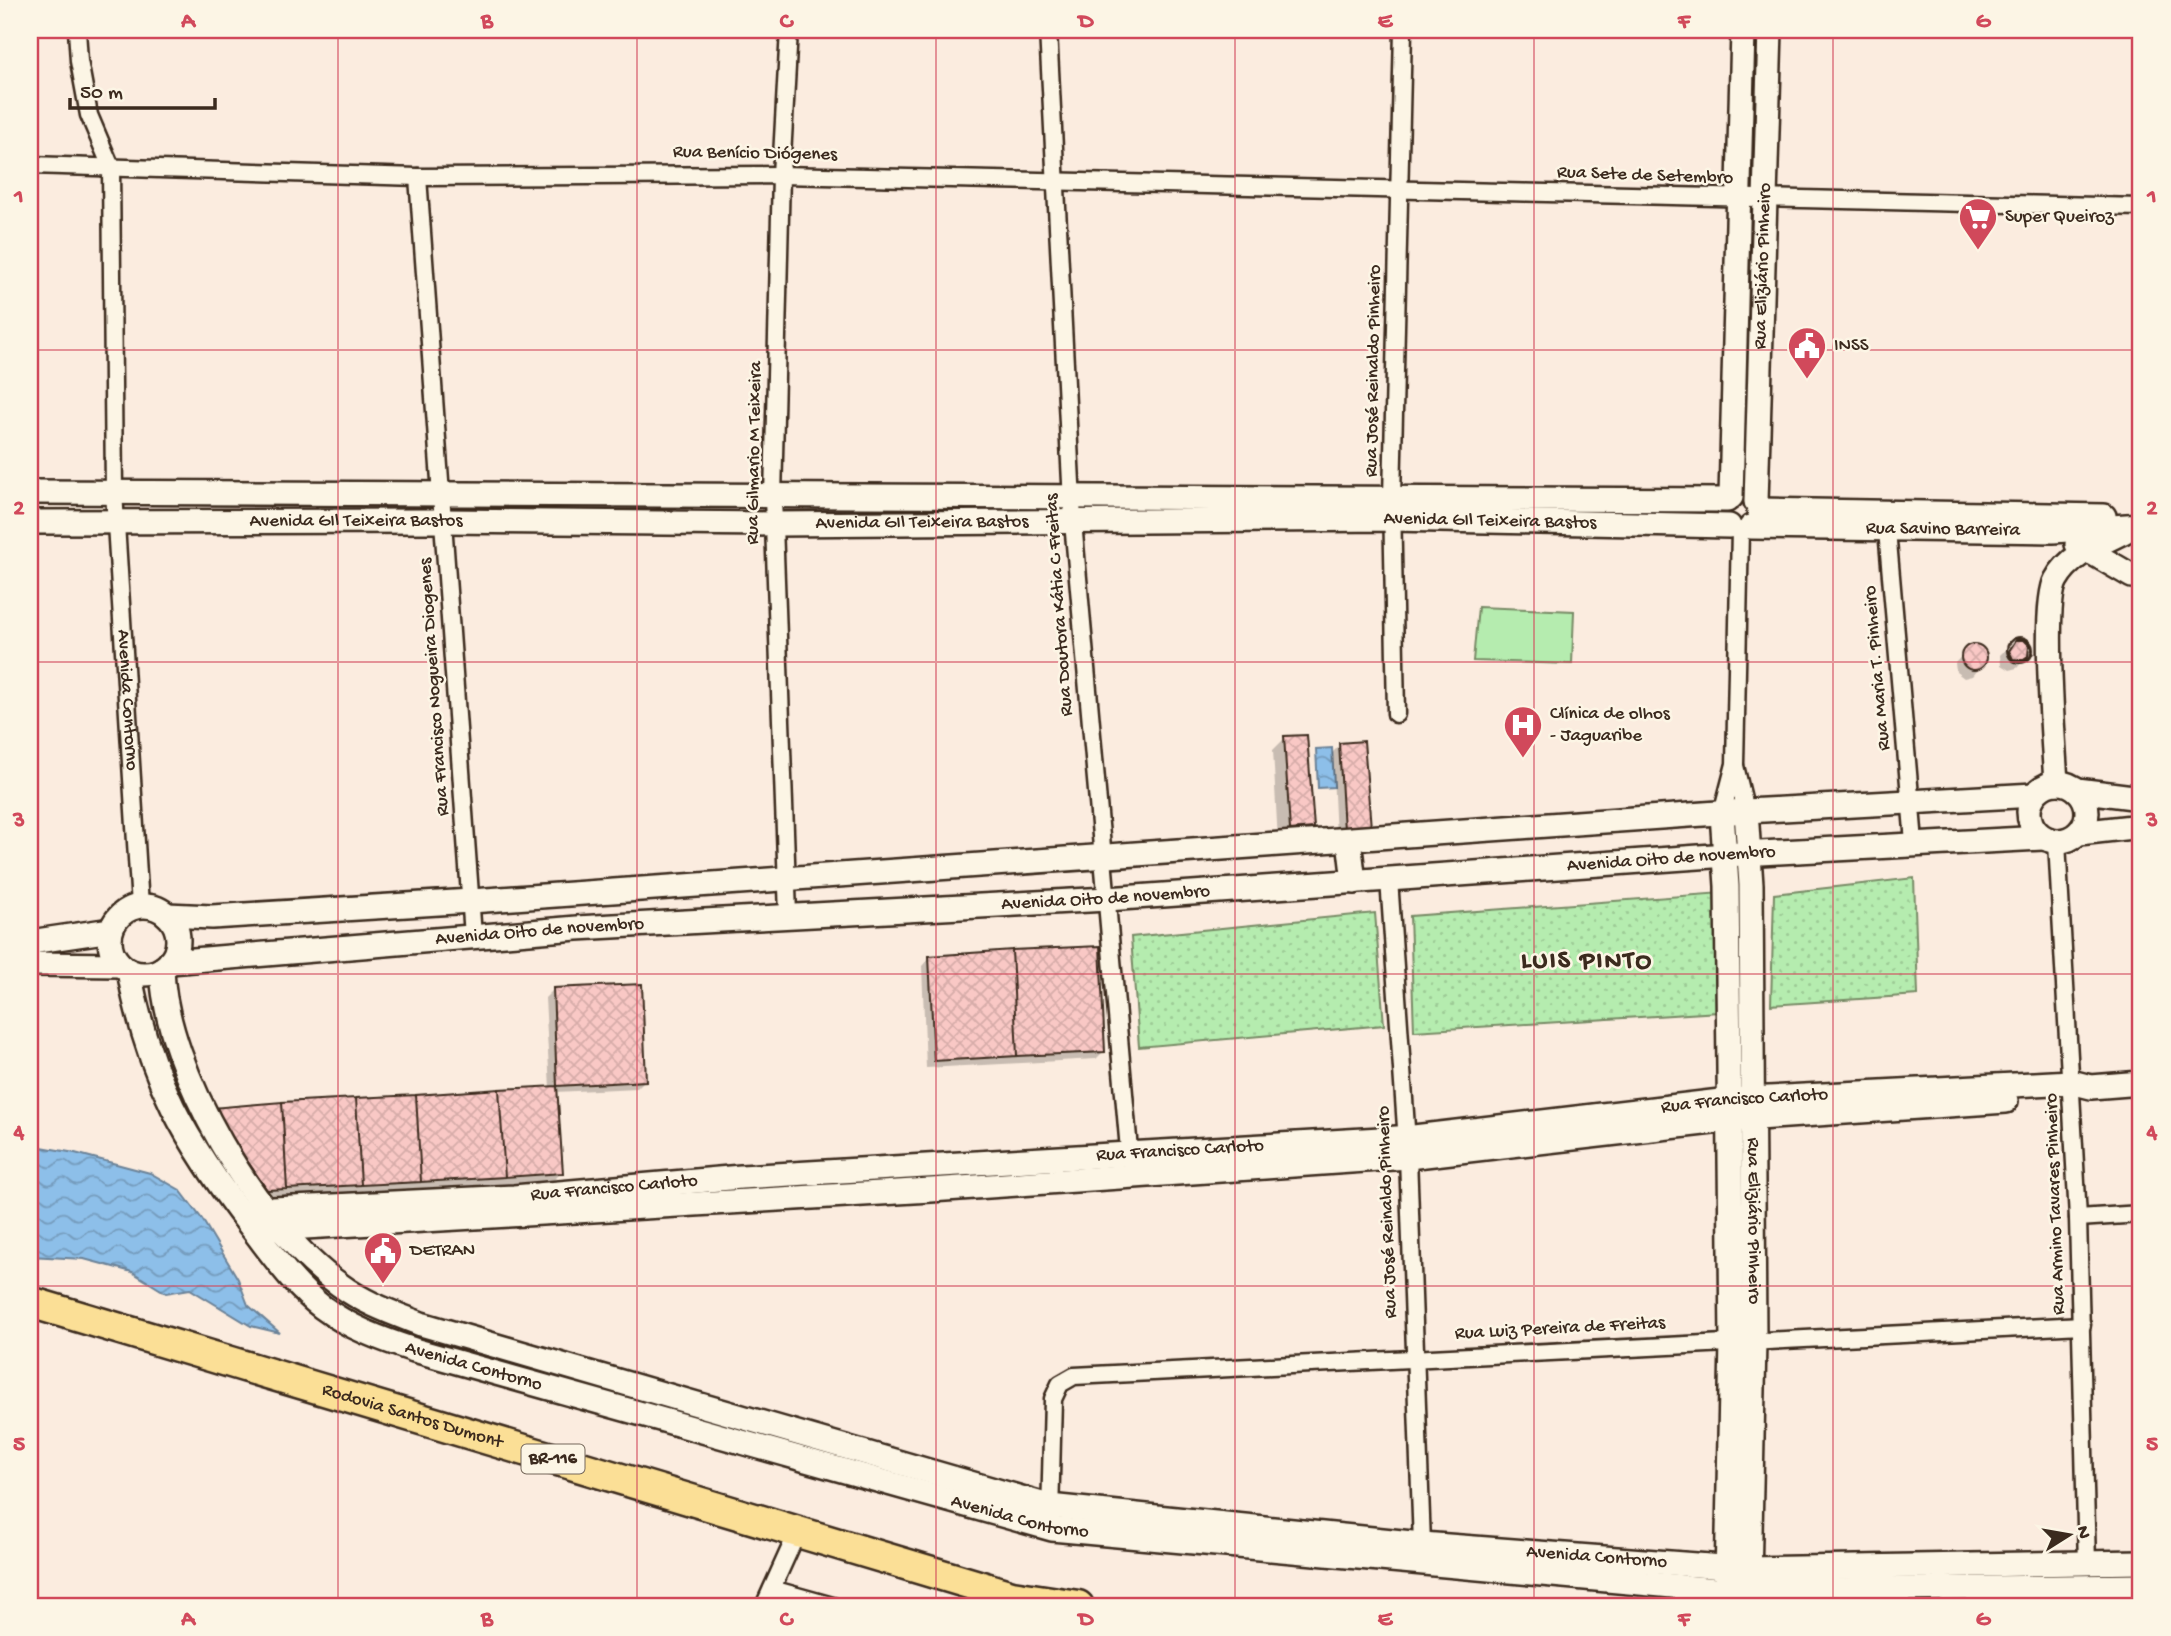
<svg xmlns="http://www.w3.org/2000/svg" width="2171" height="1636" font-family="'Gochi Hand',sans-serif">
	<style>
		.grass { fill: url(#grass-dots); stroke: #788b66; stroke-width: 2 }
		.park { fill: #b5ecaf; stroke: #788b66; stroke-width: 2 }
		.water { fill: url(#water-waves); stroke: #6c8398; stroke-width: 2 }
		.shadow { fill: #0003 }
		.building { fill: url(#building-cross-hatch); stroke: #3b2a1e; stroke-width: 2; fill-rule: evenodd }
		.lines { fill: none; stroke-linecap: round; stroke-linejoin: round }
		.street-casing { stroke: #3b2a1e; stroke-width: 21 }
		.secondary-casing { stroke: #3b2a1e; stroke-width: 28 }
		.highway-casing { stroke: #3b2a1e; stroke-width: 35 }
		.street { stroke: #fcf5e5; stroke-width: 16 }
		.secondary { stroke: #fcf5e5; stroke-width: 23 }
		.highway { stroke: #fbdf96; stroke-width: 30 }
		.grid { fill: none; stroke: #d1495b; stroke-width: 2; stroke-opacity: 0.55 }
		.labels { text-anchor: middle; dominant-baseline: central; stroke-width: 5; stroke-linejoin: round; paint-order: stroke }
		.shield { fill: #fcf5e5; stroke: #75675a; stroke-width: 2 }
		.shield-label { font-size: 18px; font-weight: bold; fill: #3b2a1e }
		.street-label { font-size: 19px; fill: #3b2a1e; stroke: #fcf5e5 }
		.poi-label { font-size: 19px; fill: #3b2a1e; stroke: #fcf5e5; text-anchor: start }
		.district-label { font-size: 26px; font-weight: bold; letter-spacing: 2px; fill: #3b2a1e; stroke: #fcf5e5 }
		.neatline { fill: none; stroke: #d1495b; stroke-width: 2.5 }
		.grid-label { font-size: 23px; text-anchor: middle; font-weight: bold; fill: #d1495b }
	</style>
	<defs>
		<pattern id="grass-dots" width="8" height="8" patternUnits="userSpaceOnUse" patternTransform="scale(1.75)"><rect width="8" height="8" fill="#b5ecaf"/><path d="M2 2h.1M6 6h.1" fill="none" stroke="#9dcb96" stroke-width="1.8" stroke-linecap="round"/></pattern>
		<pattern id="water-waves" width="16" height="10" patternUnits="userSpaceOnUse" patternTransform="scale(1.75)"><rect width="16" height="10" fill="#8dbfe9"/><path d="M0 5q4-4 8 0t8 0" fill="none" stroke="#749bbc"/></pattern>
		<pattern id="building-cross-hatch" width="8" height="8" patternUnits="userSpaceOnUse" patternTransform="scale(1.75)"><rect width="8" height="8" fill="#f9c8c5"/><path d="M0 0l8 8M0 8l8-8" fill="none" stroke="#d6aca9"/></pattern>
	</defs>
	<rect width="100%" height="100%" fill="#fbecdf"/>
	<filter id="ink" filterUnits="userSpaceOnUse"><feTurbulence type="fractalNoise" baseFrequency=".0143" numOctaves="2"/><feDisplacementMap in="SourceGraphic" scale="14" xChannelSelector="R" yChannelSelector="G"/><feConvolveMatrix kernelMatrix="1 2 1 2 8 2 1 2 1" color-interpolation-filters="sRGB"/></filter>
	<g filter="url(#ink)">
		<path class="grass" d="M1914,878L1918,995L1771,1005L1774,894Z
			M1722,893L1719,1012L1414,1031L1410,916Z
			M1375,913L1384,1025L1139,1047L1131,937Z"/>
		<path class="park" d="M1478,607L1574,611L1572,664L1473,661Z"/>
		<path class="water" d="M1332,748L1334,787L1318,788L1316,749Z
			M30,1145L75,1153L150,1173L180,1190L202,1219L238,1279L248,1305L280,1333L251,1326L190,1289L166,1293L132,1272L84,1259L30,1256Z"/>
		<path class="shadow" d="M2016,639L2025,640L2030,645L2031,652L2017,668L2009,670L2001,665L2000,655Z
			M1970,647H1979L1984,653L1985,660L1972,676L1964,678L1956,672L1955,663Z
			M1285,738L1312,828L1300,840L1278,842L1273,750Z
			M1340,745L1369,828L1336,837L1332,753Z
			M929,958L1104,1051L1096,1059L926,1068L922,966Z
			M553,990L645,1080L637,1088L556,1092L561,1173L553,1181L259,1197L205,1118L550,1088L545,998Z"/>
		<path class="building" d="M2007 650a13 13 0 1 1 26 0a13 13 0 1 1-26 0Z
			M2015,638H2025L2032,648L2030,657L2022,662L2013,660L2007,651L2008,645ZM2016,640H2024L2029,645L2028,656L2022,660L2013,659L2009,651Z
			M1961 657a13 13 0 1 1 26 0a13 13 0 1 1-26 0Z
			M1307,735L1314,828L1290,830L1284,736Z
			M1364,741L1371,828L1344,830L1339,743Z
			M1100,946L1105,1052L1017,1056L1012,950Z
			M1012,950L1017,1056L934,1061L929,956Z
			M642,984L646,1081L557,1086L553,988Z
			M557,1086L563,1173L505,1177L499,1089Z
			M499,1089L505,1177L421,1182L416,1095Z
			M416,1095L421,1182L361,1185L356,1098Z
			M356,1098L361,1185L287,1189L282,1102Z
			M282,1102L287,1189L267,1190L211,1108Z"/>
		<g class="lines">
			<g class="street-casing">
				<g id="street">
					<path id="s1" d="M77,30L79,61L89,115L111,167L114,492L140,906"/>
					<path d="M1048,30L1073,522L1130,1161"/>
					<path d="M30,165L418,177L781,175L2141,207"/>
					<path d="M418,177L473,936"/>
					<path d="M1887,530L1914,842"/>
					<path d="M1396,714L1392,498L1403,30"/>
					<path d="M1735,766L1746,811"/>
					<path d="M1722,814L1735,764L1740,530"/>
					<path d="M2057,842L2078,1218L2087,1564"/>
					<path d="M1389,879L1408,1157L1422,1544"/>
					<path d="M788,915L773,497L781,175L789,30"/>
					<path d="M2078,1218L2141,1214"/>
					<path d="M1050,1516L1053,1399L1060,1384L1074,1376L2082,1325"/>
					<path d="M772,1589L833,1606"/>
					<path d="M764,1606L797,1533"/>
				</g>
			</g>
			<g class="secondary-casing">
				<g id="secondary">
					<path d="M30,492L1727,500"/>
					<path d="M1731,497L1743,30"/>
					<path id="s2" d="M1756,502L1770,30"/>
					<path d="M1759,510L2104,516"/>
					<path id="s3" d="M30,522L444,521L774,524L1392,519L1729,526"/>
					<path id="s4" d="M1751,527L2053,531L2141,525"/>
					<path d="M2077,544L2132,576"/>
					<circle cx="2058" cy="812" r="29"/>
					<path d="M2056,783C2054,746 2042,605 2056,580C2070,554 2100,544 2125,531"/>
					<path d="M2077,790L2141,798"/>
					<path id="s5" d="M1746,811L1751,885L1754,1341L1749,1582"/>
					<path d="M1722,814L1727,886L1732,1341L1727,1581"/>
					<path d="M2079,833L2141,826"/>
					<path d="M1349,840L1354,882"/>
					<circle cx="144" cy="940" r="34"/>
					<path d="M167,915L212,917L471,901L1746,811L2034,795"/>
					<path d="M30,942L111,930"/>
					<path id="s6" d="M170,962L577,928L1107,899L1741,854L2043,838"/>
					<path d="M30,964L121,965"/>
					<path id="s7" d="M162,969C165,1070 258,1227 340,1285C364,1303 393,1313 421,1324L1049,1506L1422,1544L1749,1569L2141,1562"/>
					<path id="s8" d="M129,971C148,1077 186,1143 251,1227C273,1255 294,1286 322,1307C350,1328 381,1339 414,1350L1052,1529L1727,1591L2141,1586"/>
					<path id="s9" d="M253,1210L514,1197L741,1177L1414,1137L1729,1100L2071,1082L2091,1087L2141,1083"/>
					<path d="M271,1229L931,1190L1408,1157L1730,1120L2006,1101"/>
				</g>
			</g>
			<g class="highway-casing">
				<g id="highway">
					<path id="s10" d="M30,1302L1012,1596L1078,1606"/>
				</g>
			</g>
			<use href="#street" class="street"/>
			<use href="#secondary" class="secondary"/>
			<use href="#highway" class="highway"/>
		</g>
	</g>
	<path class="grid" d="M338,30V1606M637,30V1606M936,30V1606M1235,30V1606M1534,30V1606M1833,30V1606M30,350H2141M30,662H2141M30,974H2141M30,1286H2141"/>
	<defs>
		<g id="supermarket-pin" transform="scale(2.0125)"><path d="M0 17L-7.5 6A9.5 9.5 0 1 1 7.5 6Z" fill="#d1495b" stroke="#fcf5e5"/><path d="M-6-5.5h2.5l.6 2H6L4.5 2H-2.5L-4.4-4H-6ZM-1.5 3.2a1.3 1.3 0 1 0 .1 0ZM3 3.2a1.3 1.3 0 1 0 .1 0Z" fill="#fff"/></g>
		<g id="civic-pin" transform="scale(2.0125)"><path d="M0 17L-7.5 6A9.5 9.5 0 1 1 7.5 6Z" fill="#d1495b" stroke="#fcf5e5"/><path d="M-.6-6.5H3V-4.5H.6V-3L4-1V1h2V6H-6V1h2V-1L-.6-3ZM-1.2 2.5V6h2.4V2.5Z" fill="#fff"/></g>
		<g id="hospital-pin" transform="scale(2.0125)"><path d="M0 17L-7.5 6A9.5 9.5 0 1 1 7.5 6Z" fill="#d1495b" stroke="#fcf5e5"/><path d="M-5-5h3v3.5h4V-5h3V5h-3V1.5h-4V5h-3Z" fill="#fff"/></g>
	</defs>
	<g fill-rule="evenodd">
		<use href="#supermarket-pin" x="1978" y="217"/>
		<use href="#civic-pin" x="1807" y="346"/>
		<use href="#hospital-pin" x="1523" y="725"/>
		<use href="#civic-pin" x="383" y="1251"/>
	</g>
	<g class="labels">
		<rect class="shield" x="521.5" y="1444.5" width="63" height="29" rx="5"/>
		<g class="shield-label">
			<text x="553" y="1459">BR-116</text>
		</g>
		<g class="street-label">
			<text transform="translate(755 154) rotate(1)">Rua Benício Diógenes</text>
			<text transform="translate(1645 176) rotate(2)">Rua Sete de Setembro</text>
			<text stroke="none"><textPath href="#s2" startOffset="236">Rua Eliziário Pinheiro</textPath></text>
			<text transform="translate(1374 371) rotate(-89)">Rua José Reinaldo Pinheiro</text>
			<text transform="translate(755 453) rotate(-89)">Rua Gilmario M Teixeira</text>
			<text stroke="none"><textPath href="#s3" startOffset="326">Avenida GIl Teixeira Bastos</textPath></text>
			<text stroke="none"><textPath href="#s3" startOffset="1460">Avenida GIl Teixeira Bastos</textPath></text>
			<text stroke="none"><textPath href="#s3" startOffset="892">Avenida GIl Teixeira Bastos</textPath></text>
			<text stroke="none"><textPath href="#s4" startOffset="192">Rua Savino Barreira</textPath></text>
			<text transform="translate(1060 605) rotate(-94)">Rua Doutora Kátia C Freitas</text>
			<text transform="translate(1878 668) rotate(-95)">Rua Maria T. Pinheiro</text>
			<text transform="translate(435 687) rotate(-94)">Rua Francisco Nogueira Diogenes</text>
			<text stroke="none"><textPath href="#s1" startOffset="676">Avenida Contorno</textPath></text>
			<text stroke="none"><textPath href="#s6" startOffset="1505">Avenida Oito de novembro</textPath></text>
			<text stroke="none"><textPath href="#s6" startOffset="938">Avenida Oito de novembro</textPath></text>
			<text stroke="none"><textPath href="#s6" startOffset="371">Avenida Oito de novembro</textPath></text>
			<text stroke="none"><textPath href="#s9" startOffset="1496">Rua Francisco Carloto</textPath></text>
			<text stroke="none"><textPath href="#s9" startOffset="929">Rua Francisco Carloto</textPath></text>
			<text stroke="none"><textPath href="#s9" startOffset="362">Rua Francisco Carloto</textPath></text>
			<text transform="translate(2056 1204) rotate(-92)">Rua Armino Tavares Pinheiro</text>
			<text transform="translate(1388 1212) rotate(-92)">Rua José Reinaldo Pinheiro</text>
			<text stroke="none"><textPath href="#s5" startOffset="410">Rua Eliziário Pinheiro</textPath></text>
			<text transform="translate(1560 1329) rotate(-3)">Rua Luiz Pereira de Freitas</text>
			<text stroke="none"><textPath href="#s8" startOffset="558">Avenida Contorno</textPath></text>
			<text stroke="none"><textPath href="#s10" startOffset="399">Rodovia Santos Dumont</textPath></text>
			<text stroke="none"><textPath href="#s8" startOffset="1125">Avenida Contorno</textPath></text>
			<text stroke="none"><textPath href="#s7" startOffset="1666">Avenida Contorno</textPath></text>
		</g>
		<g class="poi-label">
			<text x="2005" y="217">Super Queiroz</text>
			<text x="1834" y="346">INSS</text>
			<text x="1550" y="714">Clínica de olhos<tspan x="1550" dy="22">- Jaguaribe</tspan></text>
			<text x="410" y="1251">DETRAN</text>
		</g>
		<g class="district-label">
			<text x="1587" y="962">LUIS PINTO</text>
		</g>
	</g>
	<rect width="2171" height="1636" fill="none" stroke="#fcf5e5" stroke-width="77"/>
	<g transform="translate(2069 1535) rotate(79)" stroke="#fcf5e5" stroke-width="5" paint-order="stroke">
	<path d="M0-5L12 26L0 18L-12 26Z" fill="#3b2a1e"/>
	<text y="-10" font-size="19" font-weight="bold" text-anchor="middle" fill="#3b2a1e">N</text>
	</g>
	<path d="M70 98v10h145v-10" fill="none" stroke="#3b2a1e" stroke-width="3.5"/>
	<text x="80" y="98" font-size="21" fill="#3b2a1e" stroke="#fcf5e5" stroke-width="5" paint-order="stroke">50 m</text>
	<rect x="38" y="38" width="2094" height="1560" class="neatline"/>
	<g class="grid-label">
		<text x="188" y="27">A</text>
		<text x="487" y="27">B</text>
		<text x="786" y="27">C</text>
		<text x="1086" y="27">D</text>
		<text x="1385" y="27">E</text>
		<text x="1684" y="27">F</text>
		<text x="1983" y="27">G</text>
		<text x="19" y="202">1</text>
		<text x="2152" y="202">1</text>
		<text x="19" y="514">2</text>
		<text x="2152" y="514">2</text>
		<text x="19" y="826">3</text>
		<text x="2152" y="826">3</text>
		<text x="19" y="1138">4</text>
		<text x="2152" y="1138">4</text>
		<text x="19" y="1450">5</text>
		<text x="2152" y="1450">5</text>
		<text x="188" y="1625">A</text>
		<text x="487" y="1625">B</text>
		<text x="786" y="1625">C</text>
		<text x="1086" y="1625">D</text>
		<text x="1385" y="1625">E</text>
		<text x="1684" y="1625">F</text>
		<text x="1983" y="1625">G</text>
	</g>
</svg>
